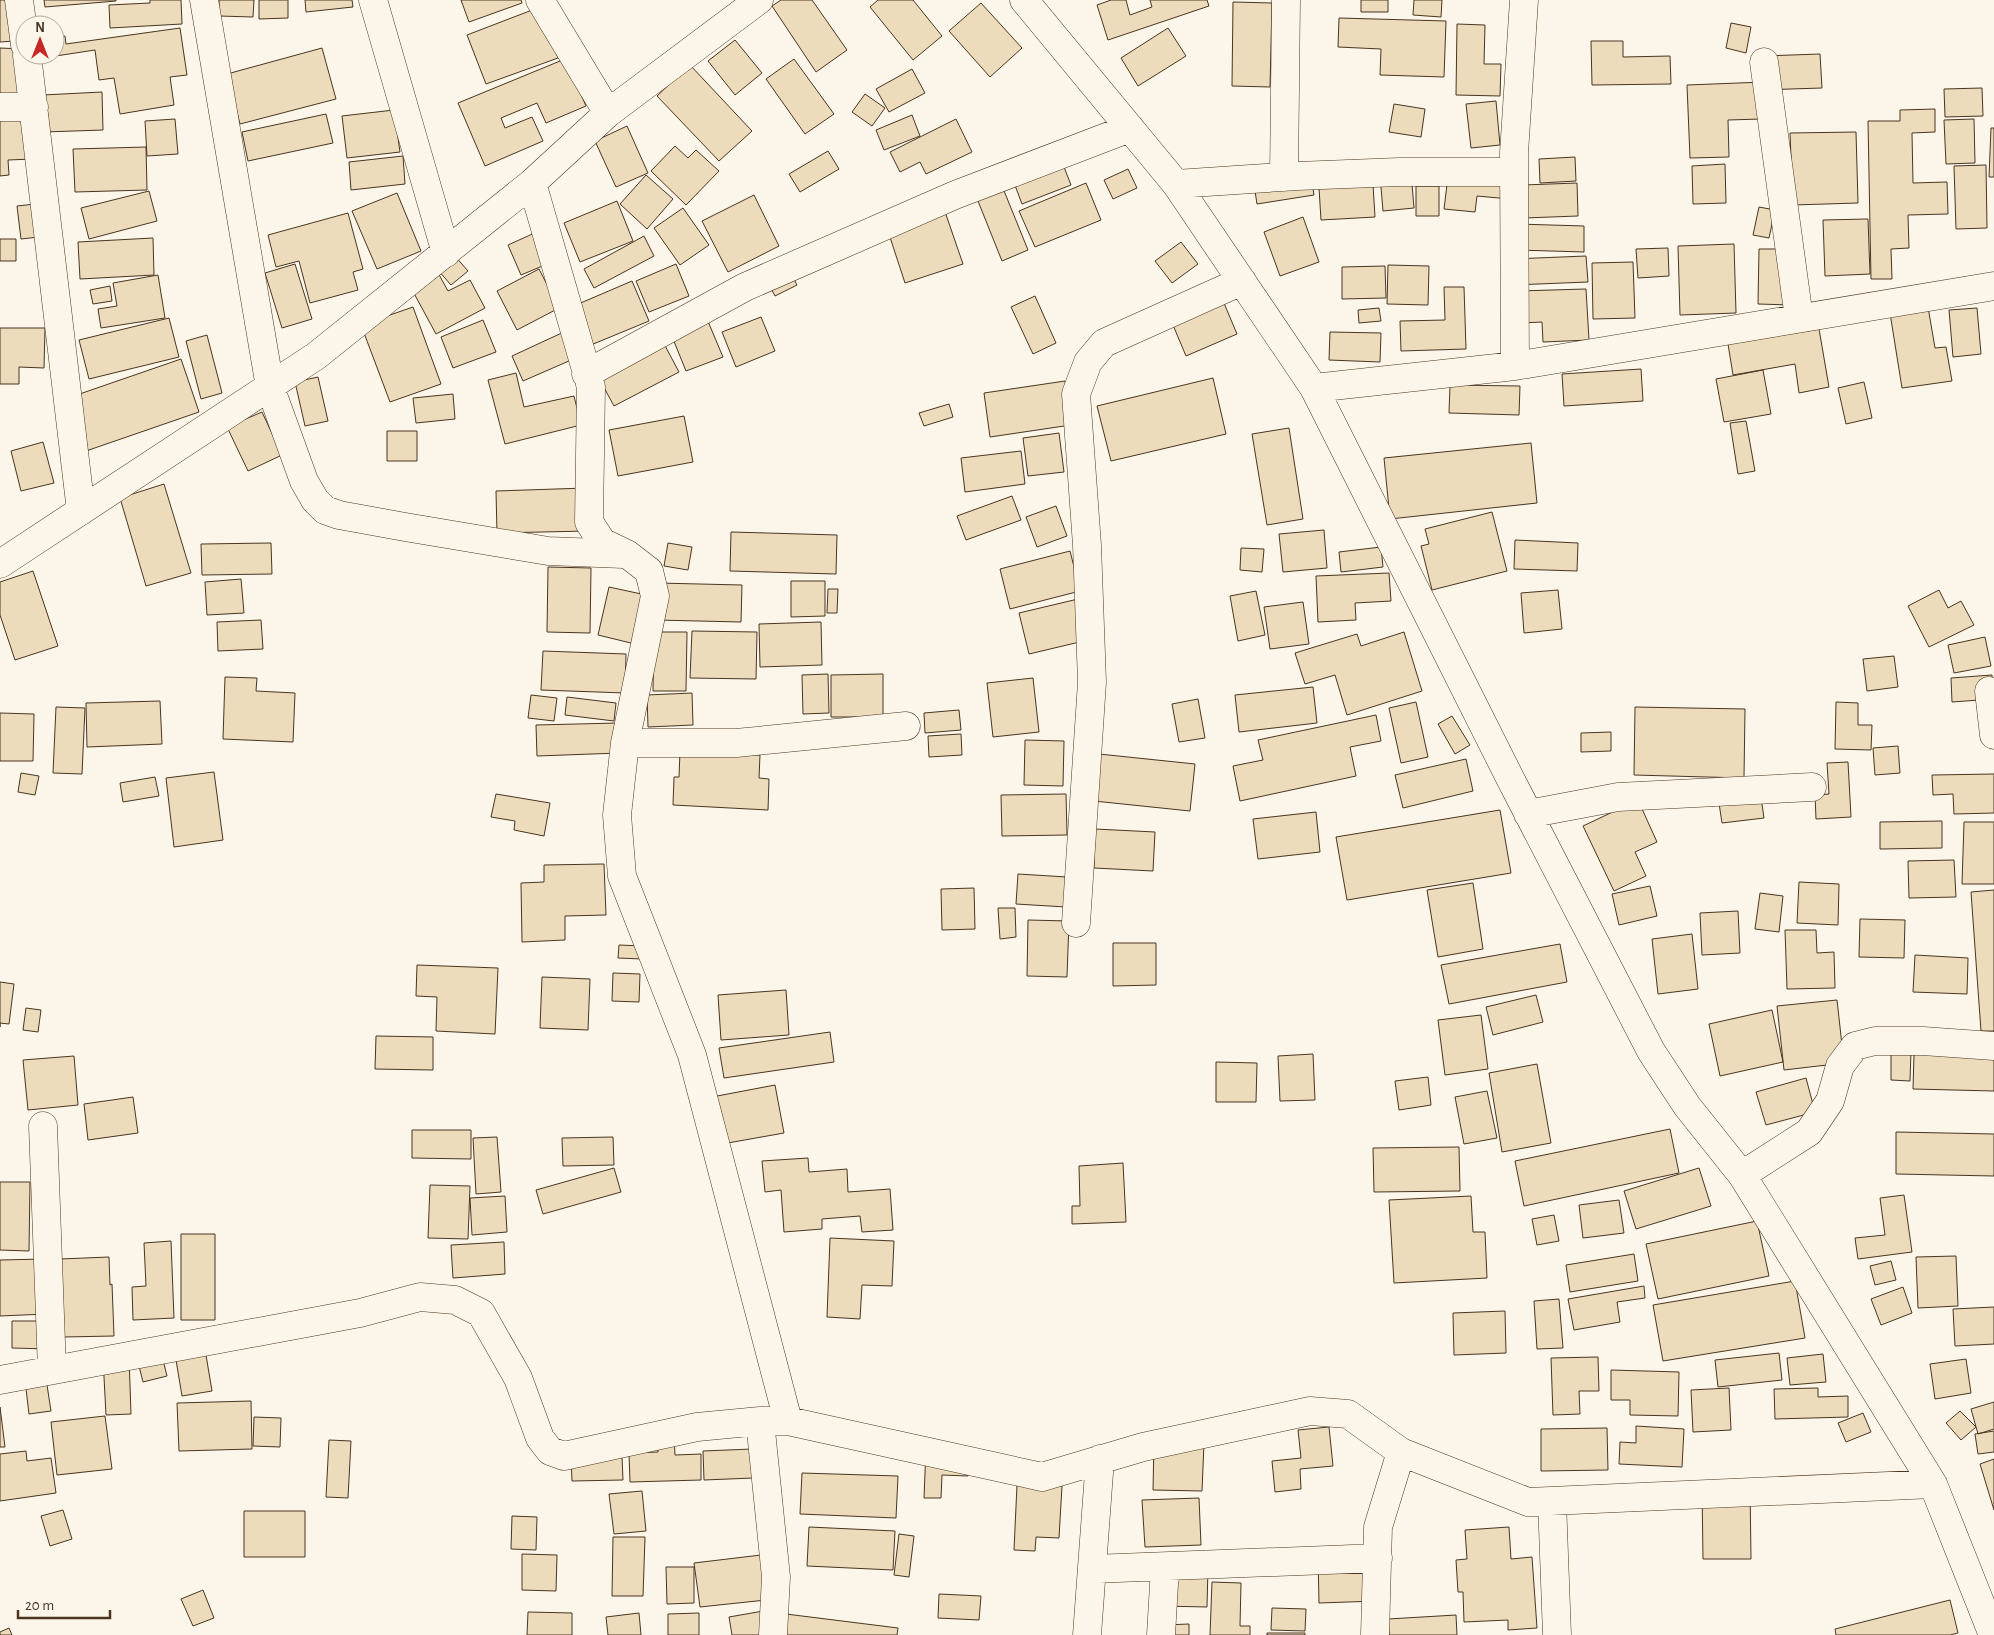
<svg xmlns="http://www.w3.org/2000/svg" width="1994" height="1635" font-family="'Alegreya Sans',sans-serif">
	<style>
		.building { fill: #ecdcbc; stroke: #4a3520 }
		.lines { fill: none; stroke-linecap: round; stroke-linejoin: round }
		.minor-casing { stroke: #4a3520; stroke-width: 29 }
		.minor { stroke: #fbf6e9; stroke-width: 28 }
	</style>
	<rect width="100%" height="100%" fill="#fbf6e9"/>
	<path class="building" d="M0,0H13L14,41L0,42Z
		M44,0H116V1L45,7Z
		M150,0H181L182,24L110,28L109,5L150,3Z
		M219,0H254L253,17L219,16Z
		M259,0H288V18L259,19Z
		M305,0H352L353,7L306,12Z
		M461,0H521L522,3L469,22Z
		M781,0H812L847,50L816,72L772,6Z
		M878,0H913L942,36L913,60L870,7Z
		M1111,0H1126L1130,15L1152,7L1150,0H1207L1209,6L1108,40L1097,5Z
		M1361,0H1388V12H1361Z
		M1414,0H1442L1441,17L1413,15Z
		M1233,2L1272,3L1270,87L1232,86Z
		M981,3L1022,48L990,77L949,31Z
		M540,7L558,58L486,84L467,35Z
		M1339,18L1446,21L1444,77L1380,75L1381,49L1338,47Z
		M1731,23L1751,27L1746,53L1726,48Z
		M1457,24L1485,25L1484,64H1501L1500,96L1456,95Z
		M180,28L187,75L170,77L174,105L120,114L114,78L99,80L95,50L49,57V55H55V37L65,36L66,44Z
		M1168,28L1186,56L1138,86L1121,58Z
		M735,40L762,73L735,95L708,61Z
		M1591,41H1623V57L1670,56L1671,84L1592,85Z
		M0,48L23,49L22,94H0Z
		M322,48L336,99L240,124L227,74Z
		M1820,54L1822,88L1759,90L1761,119L1728,120L1729,157L1690,158L1687,85L1764,82L1763,56Z
		M565,59L586,106L546,123L537,103L501,118L505,128L532,117L543,141L485,166L458,103Z
		M794,59L834,114L805,134L766,79Z
		M690,65L752,131L719,161L657,96Z
		M912,69L925,93L889,112L876,89Z
		M1982,88L1983,116L1945,117L1944,89Z
		M102,92L103,130L44,132L43,95Z
		M865,94L885,108L872,126L852,112Z
		M1496,101L1500,145L1471,148L1466,104Z
		M1394,104L1425,109L1421,137L1389,132Z
		M1935,109V132L1912,133L1913,183L1947,182L1948,214L1908,215L1909,248L1891,249L1892,279H1871L1868,121H1900V110Z
		M394,110L400,152L347,158L342,116Z
		M31,111L33,159L8,160L9,175L0,176V112Z
		M326,114L333,143L248,161L242,132Z
		M912,115L920,136L884,150L876,130Z
		M175,119L178,154L147,156L145,121Z
		M956,119L972,152L926,174L920,162L900,172L890,152Z
		M1974,119L1975,163L1946,164L1944,120Z
		M627,126L648,173L616,187L595,141Z
		M1991,128H1994V177H1989Z
		M1856,132L1858,203L1793,205L1790,133Z
		M675,146L688,158L696,150L719,171L686,205L651,171Z
		M146,147L147,190L75,192L73,149Z
		M828,151L839,169L800,192L789,174Z
		M1059,154L1071,185L1022,204L1010,172Z
		M403,156L405,184L351,190L349,162Z
		M1575,157L1576,181L1540,183L1539,159Z
		M1450,160L1514,168L1510,199L1477,196L1475,212L1444,209Z
		M1725,164L1726,203L1693,204L1692,166Z
		M1986,165L1987,228L1956,229L1954,166Z
		M1372,168L1375,217L1321,220L1318,172Z
		M1128,169L1137,188L1113,199L1104,180Z
		M1310,169L1314,195L1257,204L1253,178Z
		M996,171L1028,250L1002,261L970,181Z
		M1411,172L1414,208L1383,211L1380,175Z
		M646,175L673,199L647,229L620,204Z
		M1086,183L1101,220L1035,247L1019,211Z
		M1577,183L1578,216L1524,218L1523,185Z
		M1416,186H1439V216H1416Z
		M149,191L157,221L89,239L81,208Z
		M397,193L421,251L377,269L352,211Z
		M754,195L779,246L728,272L702,221Z
		M617,201L633,241L580,262L564,223Z
		M942,203L963,264L905,283L885,222Z
		M35,204L39,237L21,239L17,206Z
		M1759,207L1775,210L1769,238L1753,235Z
		M683,208L709,245L680,265L654,228Z
		M348,213L363,269L353,272L358,290L310,303L299,261L276,267L268,235Z
		M1303,217L1319,262L1280,276L1264,232Z
		M1868,219L1870,274L1825,276L1823,220Z
		M1517,224L1584,226V252L1517,250Z
		M539,231L552,262L521,275L508,245Z
		M644,236L654,256L594,288L584,269Z
		M153,238L154,275L80,279L78,242Z
		M0,239H16V261H0Z
		M1181,242L1198,264L1172,283L1155,261Z
		M1734,244L1736,313L1680,315L1678,246Z
		M1668,248L1669,276L1638,278L1636,249Z
		M1759,249H1792L1791,305L1758,304Z
		M454,255L468,271L451,285L437,269Z
		M1586,256L1588,282L1513,285L1512,259Z
		M785,262L797,285L775,296L763,273Z
		M1633,262L1635,318L1593,319L1592,263Z
		M295,264L312,319L282,328L265,273Z
		M676,264L689,296L649,312L636,281Z
		M1388,265L1429,266L1428,305L1387,304Z
		M1385,266L1386,298L1342,299V267Z
		M539,269L559,308L517,330L497,291Z
		M437,271L448,291L470,280L485,308L436,334L410,286Z
		M158,275L165,318L101,328L98,309L117,306L113,283Z
		M632,281L649,321L586,347L569,308Z
		M110,286L112,301L93,304L90,290Z
		M1444,287H1464L1466,349L1401,351L1400,321L1445,320Z
		M1586,289L1589,340L1543,342L1542,322L1520,323L1518,291Z
		M1035,296L1056,343L1033,354L1011,307Z
		M1221,296L1237,334L1186,356L1170,318Z
		M413,307L441,384L390,402L361,325Z
		M1928,307L1935,348L1946,347L1952,381L1902,388L1890,313Z
		M1379,308L1381,321L1359,323L1358,310Z
		M1977,308L1981,354L1953,357L1949,310Z
		M761,317L775,351L736,367L722,332Z
		M169,318L179,357L89,379L79,340Z
		M707,319L723,357L686,371L671,334Z
		M483,320L496,352L453,368L441,337Z
		M654,325L679,372L614,406L589,360Z
		M0,328H45L44,368L19,367V384H0Z
		M1819,329L1829,387L1799,393L1795,364L1733,375L1728,344Z
		M566,331L578,357L523,381L512,356Z
		M1330,332L1381,333L1380,362L1329,360Z
		M207,335L222,393L201,399L186,341Z
		M181,359L199,412L86,451L68,398Z
		M1641,369L1643,401L1564,406L1562,374Z
		M1763,370L1771,414L1724,422L1716,379Z
		M516,373L524,407L574,396L581,425L505,444L488,380Z
		M318,377L328,421L305,426L295,382Z
		M1213,378L1226,434L1111,461L1097,406Z
		M1065,381L1071,425L990,437L984,393Z
		M1864,382L1872,418L1846,424L1838,388Z
		M1450,385L1520,386L1519,415L1449,413Z
		M453,394L455,419L416,423L413,398Z
		M949,404L953,417L924,426L919,413Z
		M262,412L282,455L248,471L227,427Z
		M684,416L693,462L618,476L609,430Z
		M1746,421L1755,471L1738,474L1730,423Z
		M1289,428L1303,519L1267,525L1252,434Z
		M387,431H417V461H387Z
		M1059,433L1064,472L1028,476L1023,438Z
		M43,442L54,483L21,491L11,451Z
		M1531,443L1537,503L1390,519L1384,458Z
		M1021,451L1025,484L965,492L961,458Z
		M164,484L191,573L146,586L120,498Z
		M586,488L587,531L497,533L496,491Z
		M1012,496L1021,520L966,540L957,516Z
		M1056,506L1067,536L1037,547L1026,517Z
		M1492,512L1507,571L1432,590L1421,546L1429,544L1425,529Z
		M1324,530L1327,568L1283,572L1279,534Z
		M731,532L837,535L836,574L730,571Z
		M1515,540L1578,543L1577,571L1514,569Z
		M271,543L272,574L202,575L201,544Z
		M668,543L692,547L688,570L664,566Z
		M1381,547L1383,567L1341,572L1339,552Z
		M1241,548L1264,549L1262,572L1240,570Z
		M1070,551L1080,591L1010,609L1000,569Z
		M548,567L591,568L590,633L547,632Z
		M33,571L58,646L15,660L0,615V582Z
		M1389,573L1391,601L1355,603L1356,620L1318,622L1316,576Z
		M241,579L244,613L207,615L205,582Z
		M791,581H825V616L791,617Z
		M657,583L742,585L741,622L656,620Z
		M609,587L646,595L635,644L598,635Z
		M828,589H838L837,613H827Z
		M1558,590L1562,629L1524,633L1521,593Z
		M1939,590L1948,608L1961,601L1974,625L1929,647L1908,606Z
		M1256,591L1265,635L1238,641L1230,596Z
		M1078,599L1088,640L1029,654L1019,613Z
		M1303,602L1309,644L1270,649L1264,607Z
		M261,620L263,649L218,651L217,622Z
		M821,622L822,665L760,667L759,624Z
		M692,631L757,632L756,679L690,678Z
		M654,632H687L686,691H653Z
		M1404,632L1422,691L1347,715L1335,675L1305,684L1295,653L1357,634L1361,646Z
		M1985,637L1991,666L1954,673L1948,645Z
		M543,651L626,654L625,693L541,690Z
		M1894,656L1898,687L1867,691L1863,659Z
		M828,674L829,713L803,714L802,675Z
		M883,674V717H831V675Z
		M1992,675L1993,699L1952,702L1951,678Z
		M225,677L257,678L256,691L295,693L293,742L223,739Z
		M1033,678L1039,732L993,737L987,683Z
		M1313,687L1317,723L1239,732L1235,695Z
		M692,693L693,725L648,727L647,695Z
		M531,695L557,698L554,721L528,718Z
		M567,697L616,703L614,721L565,715Z
		M1198,699L1205,738L1179,742L1172,704Z
		M160,701L162,744L87,747L86,703Z
		M1416,702L1428,757L1401,763L1389,708Z
		M1836,702L1858,703V725H1872L1871,750L1835,749Z
		M56,707L85,708L82,774L53,773Z
		M1635,707L1745,709L1744,778L1634,775Z
		M959,710L961,730L925,733L924,713Z
		M0,713L34,714L33,761H0Z
		M1376,715L1381,741L1350,747L1356,776L1240,801L1233,766L1263,760L1258,740Z
		M1452,716L1470,745L1455,754L1438,724Z
		M618,723L619,753L537,756L536,725Z
		M1611,732V751L1581,752V733Z
		M961,734L962,755L929,757L928,736Z
		M1025,740L1064,741L1063,786L1024,785Z
		M1898,746L1900,773L1875,775L1873,748Z
		M680,752L760,755L759,778L769,779L768,810L673,805L674,777H679Z
		M1099,754L1195,764L1190,811L1094,801Z
		M1466,759L1473,791L1403,808L1395,775Z
		M1848,762L1851,817L1816,819L1815,795L1829,794L1827,763Z
		M214,772L223,840L174,847L166,778Z
		M21,773L39,776L35,795L18,792Z
		M1994,774V813L1954,814L1953,794L1933,795L1932,775Z
		M155,777L159,796L123,802L120,783Z
		M1759,784L1764,818L1722,823L1717,790Z
		M496,794L550,803L544,836L514,830L515,821L491,817Z
		M1066,794L1067,835L1002,836L1001,795Z
		M1638,800L1657,842L1635,852L1646,876L1614,891L1583,826Z
		M1500,810L1511,873L1347,900L1336,837Z
		M1316,812L1320,852L1258,859L1253,819Z
		M1942,821V848L1880,849V822Z
		M1964,822H1994V884H1962Z
		M1095,829L1155,832L1153,871L1094,868Z
		M1954,860L1956,897L1909,898L1908,861Z
		M604,864L606,915L565,916V940L522,942L521,883L544,882V865Z
		M1018,874L1067,877L1066,907L1016,904Z
		M1799,882L1839,884L1838,925L1797,923Z
		M1473,883L1483,949L1438,957L1427,890Z
		M1650,886L1657,916L1619,925L1612,894Z
		M974,888L975,929L942,930L941,889Z
		M1994,890V1031H1981L1971,892Z
		M1760,893L1783,896L1779,932L1755,929Z
		M998,908H1015L1016,937L1000,939Z
		M1738,911L1740,953L1702,955L1700,913Z
		M1860,919L1905,920L1904,958L1859,957Z
		M1028,920L1069,921L1067,977L1027,976Z
		M1785,930H1816L1817,953L1834,952L1835,988L1787,989Z
		M1692,934L1698,989L1658,994L1652,939Z
		M1113,943H1156V985L1113,986Z
		M1560,944L1567,982L1449,1004L1441,965Z
		M619,945L642,946V959L618,958Z
		M1915,955L1968,958L1967,994L1913,992Z
		M417,965L498,968L495,1034L436,1031L437,997L416,996Z
		M613,973L640,974L639,1002L612,1001Z
		M542,977L590,979L588,1030L540,1028Z
		M0,982L14,984L9,1024L0,1023V1027Z
		M786,990L789,1035L721,1040L718,995Z
		M1536,995L1543,1022L1493,1035L1486,1007Z
		M1837,1000L1844,1063L1784,1070L1777,1006Z
		M26,1008L41,1010L38,1032L23,1030Z
		M1772,1010L1783,1062L1720,1076L1709,1024Z
		M1481,1015L1488,1069L1445,1075L1438,1020Z
		M830,1032L834,1062L724,1078L719,1048Z
		M376,1036L433,1037V1070L375,1069Z
		M1891,1051H1911L1910,1081L1891,1080Z
		M1313,1054L1315,1100L1280,1101L1278,1056Z
		M1914,1054L1994,1055V1091L1913,1089Z
		M74,1056L78,1105L28,1110L23,1060Z
		M1216,1062L1257,1063L1256,1102H1216Z
		M1537,1064L1551,1143L1502,1152L1489,1073Z
		M1428,1077L1431,1105L1399,1110L1395,1081Z
		M1806,1078L1815,1112L1766,1125L1756,1092Z
		M775,1085L784,1133L722,1144L712,1097Z
		M1487,1091L1497,1138L1464,1144L1455,1097Z
		M133,1097L138,1133L88,1140L84,1104Z
		M1670,1129L1679,1173L1524,1206L1515,1161Z
		M412,1130H471V1159L412,1158Z
		M1896,1132L1994,1134V1176L1896,1174Z
		M497,1137L501,1192L476,1194L473,1138Z
		M613,1137L614,1165L563,1166L562,1138Z
		M1459,1147L1460,1191L1374,1192L1373,1148Z
		M808,1158L809,1172L847,1169L848,1192L890,1189L893,1230L862,1232L860,1216L822,1219V1229L784,1232L781,1190L765,1192L762,1161Z
		M1123,1163L1126,1222L1072,1224V1206H1080L1079,1166Z
		M614,1168L621,1192L543,1214L536,1190Z
		M1699,1168L1711,1206L1636,1229L1624,1191Z
		M0,1182H30L29,1251L0,1250Z
		M430,1185L470,1186L468,1239L428,1238Z
		M1904,1195L1912,1252L1858,1259L1855,1238L1885,1235L1880,1198Z
		M505,1196L507,1232L472,1235L470,1198Z
		M1471,1196L1473,1232H1485L1487,1278L1394,1283L1389,1200Z
		M1619,1200L1624,1233L1583,1238L1579,1205Z
		M1554,1215L1559,1241L1537,1245L1532,1219Z
		M1757,1221L1769,1276L1658,1299L1646,1244Z
		M181,1234H215V1320H181Z
		M830,1238L894,1241L892,1286L862,1285L860,1319L827,1317Z
		M171,1241L174,1318L133,1320L132,1287L146,1286L144,1243Z
		M504,1242L505,1274L453,1278L451,1245Z
		M1634,1254L1638,1281L1570,1292L1566,1265Z
		M1956,1256L1958,1306L1918,1308L1916,1257Z
		M109,1257L110,1285L112,1284L114,1336L63,1337L60,1259Z
		M44,1259L46,1314L0,1316V1260Z
		M1891,1261L1896,1280L1875,1285L1870,1266Z
		M1795,1281L1805,1338L1663,1361L1653,1305Z
		M1644,1286L1645,1298L1617,1302L1620,1322L1574,1330L1568,1299Z
		M1903,1287L1912,1313L1881,1325L1871,1299Z
		M1559,1299L1563,1348L1537,1349L1534,1301Z
		M1994,1307V1344L1955,1346L1953,1309Z
		M1505,1311L1506,1353L1454,1355L1453,1313Z
		M12,1321H50V1349L12,1348Z
		M203,1337L212,1391L182,1396L173,1342Z
		M159,1344L167,1376L143,1382L135,1350Z
		M1779,1353L1782,1380L1718,1387L1715,1360Z
		M1823,1354L1826,1382L1790,1385L1787,1358Z
		M129,1357L131,1414L106,1415L103,1358Z
		M1598,1357L1599,1391H1579L1580,1414L1553,1415L1551,1358Z
		M1966,1359L1971,1393L1935,1399L1930,1364Z
		M1611,1370L1679,1372L1678,1416L1630,1415V1400H1611Z
		M45,1372L51,1411L29,1414L26,1389Z
		M1729,1388L1731,1430L1693,1432L1691,1390Z
		M1818,1388V1397L1848,1396V1417L1775,1419L1774,1389Z
		M251,1401L252,1449L179,1451L177,1403Z
		M1994,1402V1429L1978,1434L1971,1409Z
		M0,1407L5,1447H0Z
		M1960,1411L1976,1427L1961,1440L1946,1423Z
		M1863,1413L1871,1432L1846,1442L1838,1423Z
		M105,1416L112,1469L57,1475L51,1422Z
		M254,1417L281,1418L280,1447L253,1446Z
		M1636,1426L1684,1429L1682,1467L1619,1464L1620,1442L1636,1443Z
		M1329,1427L1333,1466L1300,1469L1301,1489L1275,1492L1272,1461L1301,1458L1298,1430Z
		M1607,1428L1608,1470L1541,1471V1429Z
		M1994,1431V1452L1978,1454L1975,1434Z
		M674,1436L675,1455L701,1454V1480L630,1482L629,1453L658,1452V1437Z
		M329,1440L351,1441L348,1498L326,1497Z
		M1154,1442L1204,1443L1202,1491L1153,1490Z
		M926,1448L969,1449L968,1476L942,1475L941,1498H924Z
		M752,1449L753,1478L704,1480L703,1451Z
		M26,1451L27,1461L51,1458L56,1493L0,1501V1454Z
		M571,1457H622L623,1480L572,1481Z
		M1994,1459V1510L1980,1464Z
		M802,1473L898,1476L896,1518L800,1514Z
		M1017,1485L1062,1486L1059,1538L1036,1537L1035,1551L1014,1550Z
		M1750,1486L1751,1559H1703L1702,1487Z
		M642,1491L646,1531L614,1534L609,1494Z
		M1199,1498L1201,1545L1145,1547L1142,1500Z
		M63,1510L72,1539L50,1546L41,1516Z
		M244,1511H305V1557H244Z
		M512,1516L537,1517L536,1550L511,1549Z
		M809,1527L895,1531L893,1570L807,1566Z
		M1509,1527L1511,1559L1532,1557L1537,1628L1508,1630V1620L1464,1622L1463,1592H1458L1456,1560L1467,1559L1465,1530Z
		M899,1534L914,1536L909,1577L894,1575Z
		M613,1537H645L643,1596H612Z
		M522,1554L557,1555L556,1591L522,1590Z
		M1375,1554L1377,1601L1319,1603L1318,1555Z
		M761,1555L766,1600L700,1607L694,1563Z
		M1164,1566L1208,1567L1207,1607L1163,1606Z
		M666,1567H694V1603L667,1604Z
		M1212,1582L1241,1583L1240,1626H1250V1635H1210Z
		M203,1590L214,1618L193,1626L181,1599Z
		M939,1594L981,1596L979,1620L938,1618Z
		M1950,1600L1958,1633L1950,1635H1836L1835,1629Z
		M1272,1608L1306,1609L1305,1631L1271,1630Z
		M769,1610L772,1635H732L729,1617Z
		M528,1612L572,1613V1635H527Z
		M639,1613L641,1635H608L606,1617Z
		M699,1613V1635H668V1614Z
		M778,1613L898,1628L897,1635H775Z
		M1456,1615L1457,1635H1389L1388,1619Z
		M1189,1624V1635H1165L1164,1625Z
		M9,1628L12,1635H0V1632Z
		M1267,1633H1305V1635H1267Z"/>
	<g class="lines">
		<g class="minor-casing">
			<path id="minor" d="M19,0L25,45
				M204,0L270,387L304,481L315,500L325,510L339,515L405,527L548,551L623,554
				M373,0L446,253
				M540,0L608,113
				M1024,0L1176,184L1314,388L1511,780L1651,1051L1687,1106L1742,1175L1933,1484L1993,1635
				M27,55L81,511
				M1764,62L1799,318
				M0,107H34
				M1284,177L1286,0
				M532,183L591,387L589,522L602,542L627,554L649,571L655,596L625,743L617,815L622,876L692,1055L788,1421
				M1176,184L1297,176L1399,172H1514
				M1515,366L1514,153L1524,0
				M586,374L745,287L955,195L1130,128
				M1314,388L1515,366L1994,286
				M0,564L316,356L532,183L608,113L759,0
				M1989,691L1994,735
				M625,743H736L906,726
				M1528,814L1618,797L1812,787
				M1076,923L1092,682L1087,545L1076,394L1088,362L1104,343L1242,281
				M43,1126L52,1370
				M1742,1175L1809,1132L1830,1101L1840,1066L1855,1046L1875,1041H1923L1994,1046
				M0,1380L360,1313L420,1297L455,1300L481,1313L518,1378L540,1438L550,1451L564,1456L697,1427L760,1421H788L1042,1477L1143,1447L1310,1411L1348,1414L1401,1452L1528,1502L1933,1484
				M760,1421L776,1577L773,1635
				M1552,1501L1557,1635
				M1092,1569L1378,1558
				M1087,1635L1100,1459
				M1161,1635L1165,1567
				M1375,1635L1378,1527L1401,1452"/>
		</g>
		<use href="#minor" class="minor"/>
	</g>
	<g transform="translate(40 40)"><circle r="24" fill="#fbf6e9" stroke="#b4a999"/>
	<path d="M0-4L9 19L0 12L-9 19Z" fill="#c62828"/>
	<text y="-8" font-size="14" font-weight="bold" text-anchor="middle" fill="#4a3520">N</text>
	</g>
	<path d="M18 1610v8h92v-8" fill="none" stroke="#4a3520" stroke-width="2.5"/>
	<text x="25" y="1610" font-size="15" fill="#4a3520" stroke="#fbf6e9" stroke-width="4" paint-order="stroke">20 m</text>
</svg>
